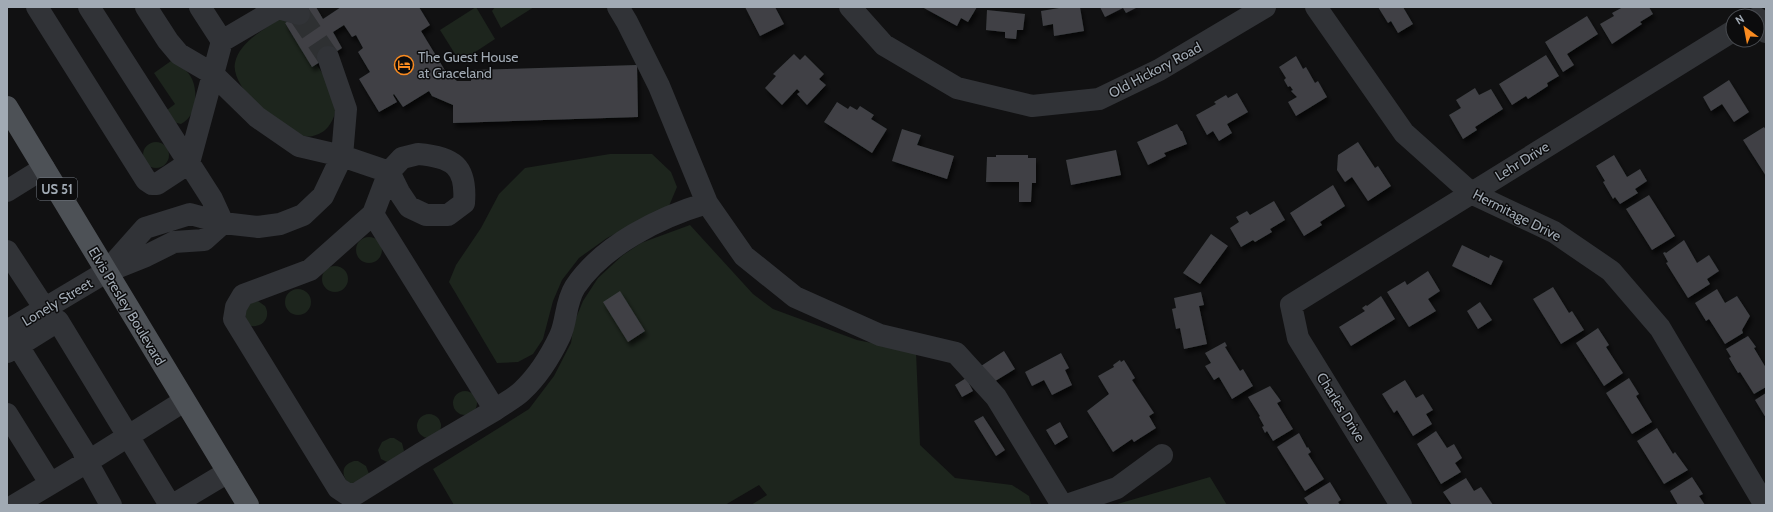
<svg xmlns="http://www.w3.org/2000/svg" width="1773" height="512" font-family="Cabin,sans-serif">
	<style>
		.green { fill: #1d251d }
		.building { fill: #3f4145; filter: url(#shadow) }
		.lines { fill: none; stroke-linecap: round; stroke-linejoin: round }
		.minor-tunnel { stroke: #2e3032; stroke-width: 22; stroke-dasharray: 22 11; stroke-linecap: butt }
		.minor { stroke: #313337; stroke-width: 22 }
		.major { stroke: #4d5156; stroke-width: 22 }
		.labels { text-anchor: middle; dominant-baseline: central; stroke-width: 3; stroke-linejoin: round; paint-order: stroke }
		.shield { fill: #0c0c0d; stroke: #747b82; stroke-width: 1 }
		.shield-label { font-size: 13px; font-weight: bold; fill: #a1aab4 }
		.poi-label { font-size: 14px; fill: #a1aab4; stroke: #0c0c0d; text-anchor: start }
		.street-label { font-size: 14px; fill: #a1aab4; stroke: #0c0c0d }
	</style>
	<defs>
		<filter id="shadow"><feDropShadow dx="2.5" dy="4.5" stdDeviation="2" flood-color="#0009"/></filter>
	</defs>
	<rect width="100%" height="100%" fill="#111112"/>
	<path class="green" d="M476,7L495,39L460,62L440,30Z
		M495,7H534L501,28L492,11Z
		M281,18L289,20L285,23C289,30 293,37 298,43C303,51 310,57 316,64C325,75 334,93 335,108C336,114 332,122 328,127C322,135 308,139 298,135C278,127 230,87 235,63C239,42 265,29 281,18Z
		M171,61C177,65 185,68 189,74C199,87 198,116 181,124L173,122L167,110L175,104L154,73Z
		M143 155a13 13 0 1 1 26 0a13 13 0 1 1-26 0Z
		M610,154H652L671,172L677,187L669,206L607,238L579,258L562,280L553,301L543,339L533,354L518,362L497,363L449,282L456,265L481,228L499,194L525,168Z
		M690,225L753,294L773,309L857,340L916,352L920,445L955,478L1012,485L1029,496L1031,505H751L767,495L759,485L725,505H454L433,469L529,409L554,376L571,343L574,323L583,301L598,278L623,255L641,243Z
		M356 250a13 13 0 1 1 26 0a13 13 0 1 1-26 0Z
		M322 279a13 13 0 1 1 26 0a13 13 0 1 1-26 0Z
		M285 302a13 13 0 1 1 26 0a13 13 0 1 1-26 0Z
		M258,301L265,306C272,318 261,330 248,325L243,309L245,305Z
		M453 403a12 12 0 1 1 24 0a12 12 0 1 1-24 0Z
		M417 426a12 12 0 1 1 24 0a12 12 0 1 1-24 0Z
		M390,438H394L402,443L404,451L389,463L381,459L378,450L382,442Z
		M354,461H358L366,466L369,474L368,479L349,484C341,475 341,465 354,461Z
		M1210,477L1227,505H1114Z"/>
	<path class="building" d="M310,7H316L323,19L341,7H419L430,25L421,31L446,72L457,81H471V70L637,65L638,117L453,123V105L432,96L429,91L403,107L394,94L393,95L397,102L379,112L359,79L370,72L358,52L363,48L356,35L352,37L344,25L333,32L342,48L312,67L285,23Z
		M745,7H775L784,24L760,36Z
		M922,7H977L968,22L961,18L957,26Z
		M1065,7H1080L1084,31L1054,36L1053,24L1043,26L1041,11Z
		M1100,7H1138L1126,13L1123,8L1105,17Z
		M1378,7H1403L1413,24L1398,33L1391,21L1388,23Z
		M1623,7H1649L1653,14L1640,22L1642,24L1612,44L1600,24L1614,16L1612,13Z
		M987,10L1025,14L1023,30H1017L1016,39L1005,38V32L986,30Z
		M1587,16L1598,34L1567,54L1574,65L1563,72L1545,42Z
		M794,54L800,60L805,55L824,74L819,79L826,85L807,105L797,94L800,92L797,89L782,105L765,88L776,76L773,74Z
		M1546,55L1559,76L1547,83L1548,86L1528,99L1526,96L1512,105L1499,84Z
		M1296,56L1303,69L1306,67L1315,83L1318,81L1327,97L1296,116L1288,102L1297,97L1291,91L1293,90L1290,86L1288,87L1284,80L1286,78L1279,67Z
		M1729,80L1749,112L1734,122L1722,104L1711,111L1703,97Z
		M1475,88L1479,95L1491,89L1503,109L1475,127L1477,130L1463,139L1449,115L1461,108L1456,100Z
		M1237,93L1248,112L1227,124L1232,133L1219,141L1213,131L1207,135L1196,115L1216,104L1214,102L1226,95L1228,98Z
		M837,102L848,109L850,106L857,110L860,106L874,115L871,119L887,129L872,153L824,122Z
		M1177,124L1181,131H1182L1187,144L1164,153L1166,156L1148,165L1137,142Z
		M1764,127L1766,130V176L1743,140Z
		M902,129L921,135L917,145L954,156L947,179L892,161Z
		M1358,142L1375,168L1378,166L1391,186L1368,201L1352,177L1345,182L1337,170L1338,155Z
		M1116,150L1121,175L1071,185L1066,160Z
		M996,155H1028V158H1036V183H1032L1031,202H1019V182H986L987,157H996Z
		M1614,155L1627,177L1640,169L1647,181L1635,189L1638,193L1620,204L1615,197L1613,199L1603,182L1605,181L1596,166Z
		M1333,185L1345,206L1320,222L1322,225L1304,236L1290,213Z
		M1649,195L1675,236L1652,250L1626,209Z
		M1274,201L1285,220L1270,229L1272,232L1255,242L1253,240L1241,247L1230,228L1239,222L1236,217L1247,211L1250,215Z
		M1211,234L1228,246L1200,284L1183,273Z
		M1684,240L1697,263L1709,255L1719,271L1707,279L1710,284L1688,298L1666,263L1668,262L1663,253L1665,252L1666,253Z
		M1462,245L1489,258L1490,255L1503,261L1491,285L1452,266Z
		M1428,271L1440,291L1428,299L1436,311L1409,327L1387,292L1405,281L1407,285Z
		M1553,287L1569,313L1572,311L1584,330L1561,344L1533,299Z
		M1717,289L1725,303L1737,296L1750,316L1742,330L1743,333L1725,344L1709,319L1706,321L1695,303Z
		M620,291L645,331L628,342L603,302Z
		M1201,292L1204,305L1199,306L1207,344L1184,349L1180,328L1176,329L1172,309L1176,308L1174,298Z
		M1381,296L1395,319L1351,346L1339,327L1365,311L1362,308L1366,305L1367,306Z
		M1480,302L1492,320L1478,329L1467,311Z
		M1598,328L1609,345L1606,347L1623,373L1604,386L1576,343Z
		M1748,336L1756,347L1754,348L1766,368V387L1754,394L1740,372L1738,373L1729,358L1731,357L1726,349Z
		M1225,342L1227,346L1225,347L1240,371L1243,369L1253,386L1232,399L1219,377L1214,380L1205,366L1211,363L1205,353Z
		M1004,351L1015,369L992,383L981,366Z
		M1061,353L1069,368L1065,370L1072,385L1052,395L1044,380L1032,386L1025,372Z
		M1120,360L1121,362L1124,360L1135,378L1132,380L1154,413L1149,416L1156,428L1134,442L1132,439L1113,452L1087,411L1109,394L1098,376L1114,367L1113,365Z
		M966,378L973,391L962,397L955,385Z
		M1629,378L1639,394L1636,396L1652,422L1632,434L1606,393Z
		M1405,380L1416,398L1423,394L1433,410L1426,414L1432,424L1413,436L1397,410L1394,413L1382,394Z
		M1270,386L1281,401L1277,403L1293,429L1273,441L1267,431L1265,433L1262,427L1264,426L1259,417L1260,416L1248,397Z
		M1766,393V418L1755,400Z
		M983,416L1005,450L996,456L974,421Z
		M1060,422L1068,437L1055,445L1046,430Z
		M1657,428L1673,454L1675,452L1688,470L1664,484L1637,441Z
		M1436,431L1447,448L1454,444L1462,458L1455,463L1461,472L1441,484L1417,444Z
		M1299,433L1307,448L1308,447L1311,452L1308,454L1324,479L1305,491L1277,447Z
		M1692,477L1703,494L1699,496L1705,505H1678L1670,491Z
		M1466,478L1474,491L1481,487L1493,505H1452L1443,492Z
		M1330,482L1341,500L1338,502L1340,505H1309L1304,498Z"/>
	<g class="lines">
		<path class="minor-tunnel" d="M299,14L328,57"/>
		<path class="minor" d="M37,7L146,180L152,184H157L189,163L222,41
			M89,7L212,199L223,223L258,227L280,224L303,215L323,196L342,156L389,172L373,214L310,270L243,295L236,307L234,319L338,488L347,494H356L420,454L495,410L373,214
			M146,7L168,41L179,54L213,74L257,117L299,146L342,156L346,109L328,57
			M200,7L222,41L278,8L299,14
			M618,7L627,22L659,86L707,203L744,256L795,297L880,335L956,353L996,397L1062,505
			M850,7L884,45L957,88L1032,106L1099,99L1159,70L1265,7
			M1316,7L1404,133L1471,193L1554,232L1611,271L1660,328L1765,505
			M1757,18L1766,32
			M418,154C453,157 467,166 464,203L448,215H426L409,207L399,192L389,172L402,158Z
			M7,191L44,168
			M7,251L45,309
			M7,331L106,272L146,256L174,242L204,240L223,223L190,214L145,228L106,272
			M18,346L58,321L170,505
			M7,352L18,346L83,450L87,462L184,401
			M495,410C503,404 515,398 522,391C537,377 551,355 560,336C567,321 565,303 575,287C603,245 660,217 707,203
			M7,414L50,483
			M15,505L87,462L111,505
			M173,505L228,472
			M1067,505L1117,488L1162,455
			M1401,505L1298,338L1291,305L1733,31"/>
		<path class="major" d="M7,107L248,505"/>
	</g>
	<defs>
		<g id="hotel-ring" transform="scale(1)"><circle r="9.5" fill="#0c0c0d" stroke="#fa8b20" stroke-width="1.5"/><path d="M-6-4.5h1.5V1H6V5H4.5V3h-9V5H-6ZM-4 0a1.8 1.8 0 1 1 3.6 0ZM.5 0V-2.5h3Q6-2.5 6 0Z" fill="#fa8b20"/></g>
	</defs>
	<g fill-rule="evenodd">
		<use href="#hotel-ring" x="404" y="65"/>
	</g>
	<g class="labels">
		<rect class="shield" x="37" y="178" width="40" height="22" rx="3"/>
		<g class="shield-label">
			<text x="57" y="189">US 51</text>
		</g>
		<g class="poi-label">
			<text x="418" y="57">The Guest House<tspan x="418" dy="16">at Graceland</tspan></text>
		</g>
		<g class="street-label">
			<text transform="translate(1155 70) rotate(-28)">Old Hickory Road</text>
			<text transform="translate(1522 161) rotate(-32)">Lehr Drive</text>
			<text transform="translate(1517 215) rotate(27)">Hermitage Drive</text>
			<text transform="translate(57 302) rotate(-31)">Lonely Street</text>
			<text transform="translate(127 306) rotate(59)">Elvis Presley Boulevard</text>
			<text transform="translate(1341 407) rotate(58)">Charles Drive</text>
		</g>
	</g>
	<rect width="1773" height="512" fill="none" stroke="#a1aab4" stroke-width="16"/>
	<g transform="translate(1745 28) rotate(328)"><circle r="19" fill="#0c0c0d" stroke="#484b50"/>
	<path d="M0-3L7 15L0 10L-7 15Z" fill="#fa8b20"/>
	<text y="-6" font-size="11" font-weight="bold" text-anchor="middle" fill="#a1aab4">N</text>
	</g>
</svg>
